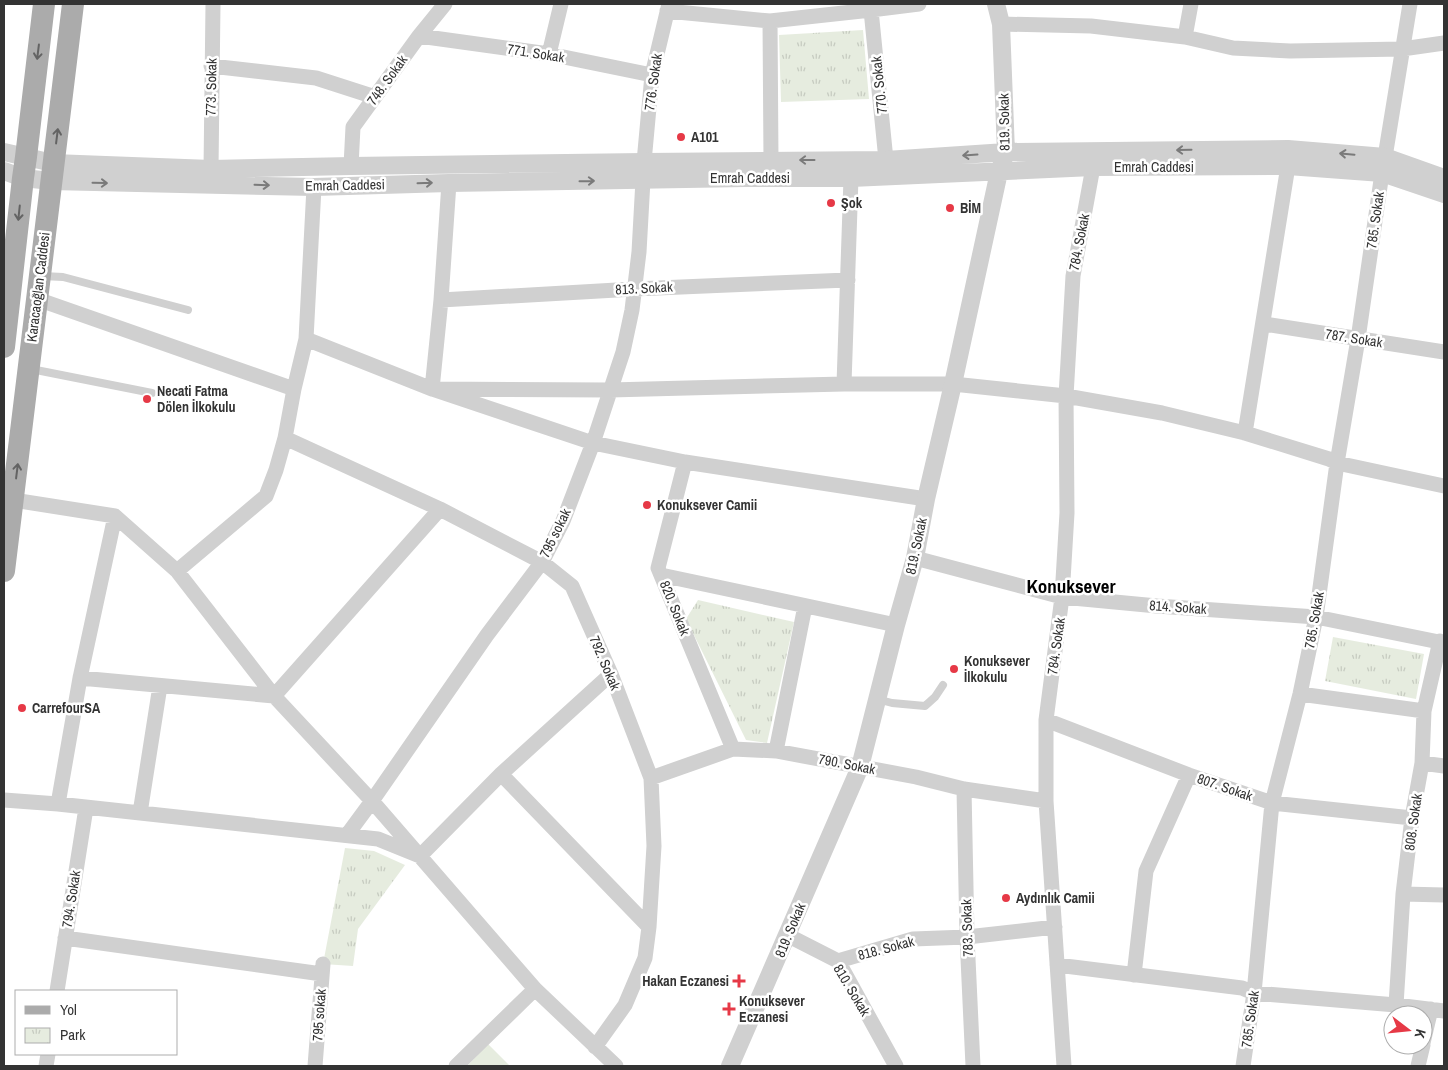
<svg xmlns="http://www.w3.org/2000/svg" width="1448" height="1070" font-family="'Archivo Narrow',sans-serif">
	<style>
		.grass { fill: #e6ecdf }
		.park { fill: url(#park-tufts) }
		.lines { fill: none; stroke-linecap: round; stroke-linejoin: round }
		.service { stroke: #d0d0d0; stroke-width: 8 }
		.minor { stroke: #d0d0d0; stroke-width: 15 }
		.tertiary { stroke: #d0d0d0; stroke-width: 18 }
		.primary { stroke: #ababab; stroke-width: 22 }
		.oneway { stroke: #636363 }
		.oneway2 { stroke: #7a7a7a }
		.poi-dot { fill: #e63946; stroke: #fff; stroke-width: 2 }
		.labels { text-anchor: middle; dominant-baseline: central; stroke-width: 5; stroke-linejoin: round; paint-order: stroke }
		.street-label { font-size: 14px; fill: #333; stroke: #fff }
		.poi-label { font-size: 14px; font-weight: bold; fill: #333; stroke: #fff; text-anchor: start }
		.district-label { font-size: 19px; font-weight: bold; fill: #000; stroke: #fff }
	</style>
	<defs>
		<pattern id="park-tufts" width="24" height="20" patternUnits="userSpaceOnUse" patternTransform="scale(1.25)"><rect width="24" height="20" fill="#e6ecdf"/><path d="M3 7l-1-3M5 7V3M7 7l1-3M15 17l-1-3M17 17v-4M19 17l1-3" fill="none" stroke="#c6cbc0"/></pattern>
	</defs>
	<rect width="100%" height="100%" fill="#fff"/>
	<path class="grass" d="M488,1044L510,1066H467Z"/>
	<path class="park" d="M863,30L869,99L781,102L779,35Z
		M698,600L794,622L767,743L746,740L686,619Z
		M1333,637L1424,654L1416,699L1325,681Z
		M345,848L374,851L405,865L358,929L353,966L323,964Z"/>
	<g class="lines">
		<path class="service" d="M42,276L63,277L188,310
			M31,369L152,393
			M877,699L892,703L925,706L935,697L943,685"/>
		<path class="minor" d="M871,10L886,160
			M667,11L770,21L871,10L919,4
			M770,21L771,161
			M1001,24L1091,26L1185,37L1233,48L1290,51L1402,49L1444,43
			M419,36L549,54L652,75
			M1185,37L1191,4
			M549,54L561,4
			M211,66L316,78L375,97
			M1385,157L1410,4
			M644,162L652,75L669,4
			M351,166L353,127L419,36L445,4
			M211,169L213,4
			M449,183L441,300L432,389L593,443L685,462L926,499
			M37,299L294,389
			M441,300L634,289L848,280
			M1264,324L1444,352
			M306,339L432,389L610,390L844,384H953L1066,396L1162,413L1245,433L1329,459L1337,463L1444,486
			M844,384L851,178
			M1245,433L1288,166
			M285,438L440,509L542,562L572,586L611,674L651,778L654,846L649,927L645,958L625,1005L595,1047
			M685,462L658,568L733,749
			M13,500L115,516L177,571L274,696L372,801L535,989L616,1066
			M915,558L1062,597L1157,606L1316,617L1444,643
			M177,571L266,496L276,470L285,438L294,389L306,339L314,187
			M661,575L896,625
			M80,678L274,696L440,509
			M1300,694L1424,711
			M1046,720L1189,775L1272,803L1412,818
			M776,751L805,606
			M1422,763L1444,766
			M501,774L649,927
			M651,778L733,749L776,751L916,777L964,789L1046,801
			M964,789L967,937L973,1066
			M4,800L58,804L378,839L420,856L501,774L611,674
			M58,804L80,678L115,516
			M140,813L160,686
			M347,835L372,801L487,635L542,562L563,521L593,443L623,352L632,310L639,252L643,180
			M1403,894L1444,895
			M787,935L838,961L896,1066
			M65,938L322,974
			M838,961L913,939L967,937L1055,927
			M1057,965L1242,988L1254,993L1396,1005L1444,1011
			M1134,975L1146,871L1189,775
			M57,991L86,808
			M1396,1005L1403,894L1412,818L1422,763L1424,711L1440,641
			M1423,1043L1431,1009
			M46,1066L48,1054
			M315,1066L323,964
			M456,1066L535,989
			M1064,1066L1046,801V720L1062,597L1067,513L1066,396L1073,276L1093,167
			M1243,1066L1254,993L1272,803L1300,694L1316,617L1337,463L1358,339L1382,173
			M1418,1066L1423,1045"/>
		<path class="tertiary" d="M4,152L53,163L211,169L351,166L644,162L886,160L1006,152L1288,149L1385,157L1444,178
			M4,171L23,178L51,181L314,187L449,183L745,178H851L1093,167L1288,166L1382,173L1444,194
			M730,1066L860,767L896,625L915,558L926,499L953,384L999,172L1006,152L1001,24L996,4"/>
		<path class="primary" d="M4,347L23,178L26,157L44,4
			M4,571L73,4"/>
	</g>
	<defs><path id="oneway-shaft" d="M-6 0H5M1.5-3L5.5 0L1.5 3" fill="none" stroke-width="1.6" stroke-linecap="round" stroke-linejoin="round" transform="scale(1.25)"/></defs>
	<g class="oneway">
		<use href="#oneway-shaft" transform="translate(38 52) rotate(97)"/>
		<use href="#oneway-shaft" transform="translate(57 136) rotate(-83)"/>
		<use href="#oneway-shaft" transform="translate(19 213) rotate(96)"/>
		<use href="#oneway-shaft" transform="translate(17 471) rotate(-83)"/>
	</g>
	<g class="oneway2">
		<use href="#oneway-shaft" transform="translate(1184 150) rotate(179)"/>
		<use href="#oneway-shaft" transform="translate(1347 154) rotate(-175)"/>
		<use href="#oneway-shaft" transform="translate(970 155) rotate(176)"/>
		<use href="#oneway-shaft" transform="translate(807 160) rotate(180)"/>
		<use href="#oneway-shaft" transform="translate(587 181) rotate(-1)"/>
		<use href="#oneway-shaft" transform="translate(100 183) rotate(1)"/>
		<use href="#oneway-shaft" transform="translate(425 183) rotate(-2)"/>
		<use href="#oneway-shaft" transform="translate(262 185) rotate(2)"/>
	</g>
	<g class="poi-dot">
		<circle cx="681" cy="137" r="5"/>
		<circle cx="831" cy="203" r="5"/>
		<circle cx="950" cy="208" r="5"/>
		<circle cx="147" cy="399" r="5"/>
		<circle cx="647" cy="505" r="5"/>
		<circle cx="954" cy="669" r="5"/>
		<circle cx="22" cy="708" r="5"/>
		<circle cx="1006" cy="898" r="5"/>
		<path d="M736.5 973.5h5v5h5v5h-5v5h-5v-5h-5v-5h5z"/>
		<path d="M726.5 1001.5h5v5h5v5h-5v5h-5v-5h-5v-5h5z"/>
	</g>
	<g class="labels">
		<g class="street-label">
			<text transform="translate(536 53) rotate(9)">771. Sokak</text>
			<text transform="translate(387 80) rotate(-54)">748. Sokak</text>
			<text transform="translate(653 82) rotate(-82)">776. Sokak</text>
			<text transform="translate(879 85) rotate(-96)">770. Sokak</text>
			<text transform="translate(211 87) rotate(-89)">773. Sokak</text>
			<text transform="translate(1004 122) rotate(-91)">819. Sokak</text>
			<text x="1154" y="167">Emrah Caddesi</text>
			<text x="750" y="178">Emrah Caddesi</text>
			<text transform="translate(345 185) rotate(-1)">Emrah Caddesi</text>
			<text transform="translate(1375 220) rotate(-82)">785. Sokak</text>
			<text transform="translate(1079 242) rotate(-79)">784. Sokak</text>
			<text transform="translate(38 287) rotate(-83)">Karacaoğlan Caddesi</text>
			<text transform="translate(644 288) rotate(-3)">813. Sokak</text>
			<text transform="translate(1354 338) rotate(9)">787. Sokak</text>
			<text transform="translate(555 533) rotate(-64)">795 sokak</text>
			<text transform="translate(916 546) rotate(-78)">819. Sokak</text>
			<text transform="translate(1178 607) rotate(4)">814. Sokak</text>
			<text transform="translate(675 608) rotate(68)">820. Sokak</text>
			<text transform="translate(1314 620) rotate(-80)">785. Sokak</text>
			<text transform="translate(1056 646) rotate(-82)">784. Sokak</text>
			<text transform="translate(605 663) rotate(67)">792. Sokak</text>
			<text transform="translate(847 764) rotate(11)">790. Sokak</text>
			<text transform="translate(1225 787) rotate(19)">807. Sokak</text>
			<text transform="translate(1413 822) rotate(-82)">808. Sokak</text>
			<text transform="translate(71 899) rotate(-81)">794. Sokak</text>
			<text transform="translate(967 928) rotate(-92)">783. Sokak</text>
			<text transform="translate(790 930) rotate(-67)">819. Sokak</text>
			<text transform="translate(886 948) rotate(-15)">818. Sokak</text>
			<text transform="translate(852 990) rotate(59)">810. Sokak</text>
			<text transform="translate(319 1015) rotate(-86)">795 sokak</text>
			<text transform="translate(1250 1019) rotate(-82)">785. Sokak</text>
		</g>
		<g class="poi-label">
			<text x="691" y="137">A101</text>
			<text x="841" y="203">Şok</text>
			<text x="960" y="208">BİM</text>
			<text x="157" y="391">Necati Fatma<tspan x="157" dy="16">Dölen İlkokulu</tspan></text>
			<text x="657" y="505">Konuksever Camii</text>
			<text x="964" y="661">Konuksever<tspan x="964" dy="16">İlkokulu</tspan></text>
			<text x="32" y="708">CarrefourSA</text>
			<text x="1016" y="898">Aydınlık Camii</text>
			<text x="729" y="981" text-anchor="end">Hakan Eczanesi</text>
			<text x="739" y="1001">Konuksever<tspan x="739" dy="16">Eczanesi</tspan></text>
		</g>
		<g class="district-label">
			<text x="1071" y="586">Konuksever</text>
		</g>
	</g>
	<rect width="1448" height="1070" fill="none" stroke="#333333" stroke-width="10"/>
	<rect x="15" y="990" width="162" height="65" fill="#ffffff" stroke="#adadad"/>
	<rect x="25" y="1006" width="25" height="8" fill="#ababab" stroke="#adadad"/>
	<text x="60" y="1015" font-size="15" fill="#333333">Yol</text>
	<rect x="25" y="1028" width="25" height="15" fill="url(#park-tufts)" stroke="#adadad"/>
	<text x="60" y="1040" font-size="15" fill="#333333">Park</text>
	<g transform="translate(1408 1030) rotate(106)"><circle r="24" fill="#ffffff" stroke="#adadad"/>
	<path d="M0-4L9 19L0 12L-9 19Z" fill="#e63946"/>
	<text y="-8" font-size="14" font-weight="bold" text-anchor="middle" fill="#333333">K</text>
	</g>
</svg>
